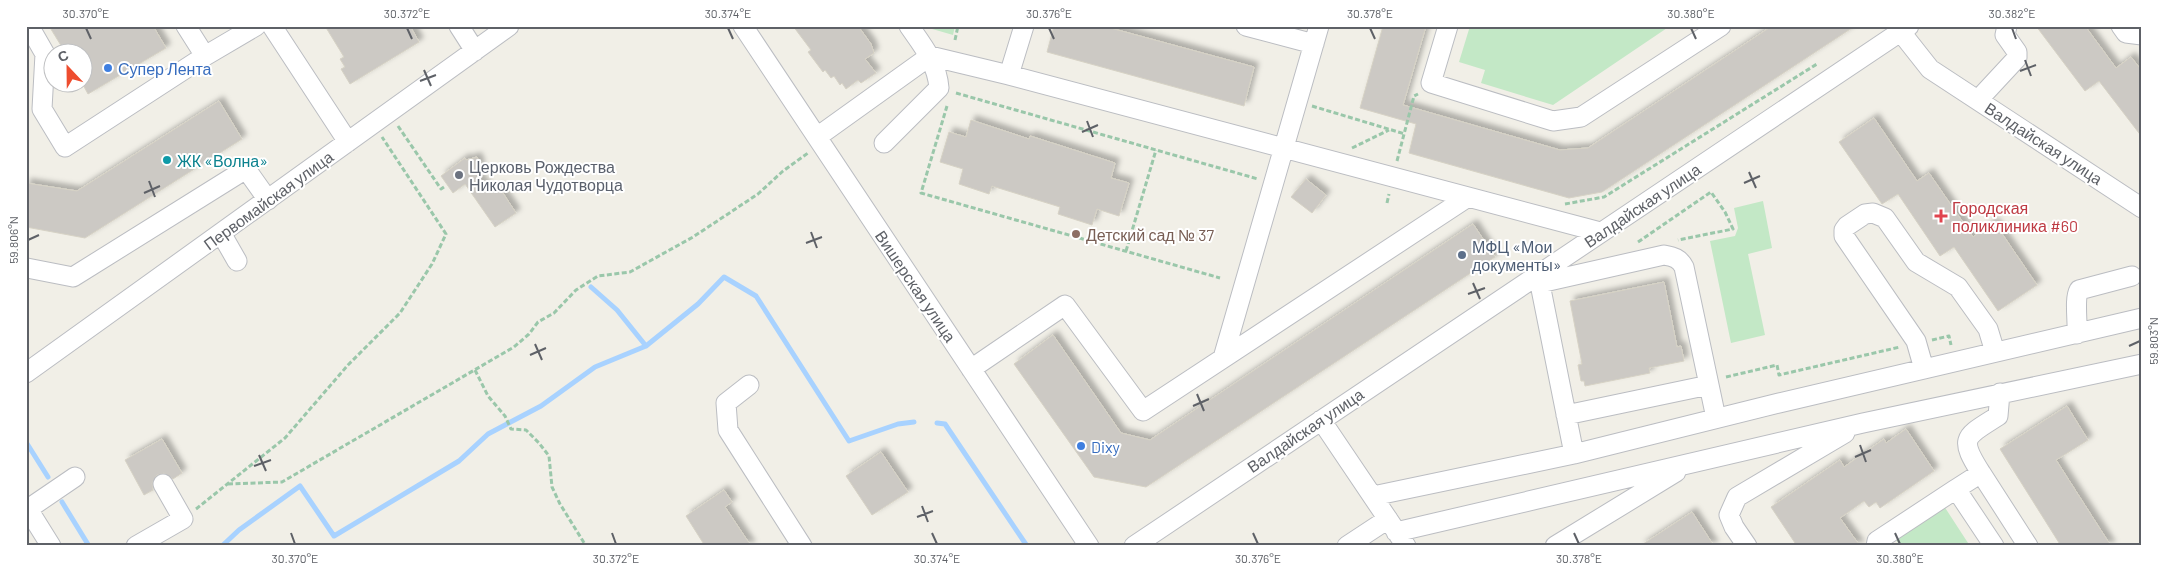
<svg xmlns="http://www.w3.org/2000/svg" width="2168" height="572" font-family="Barlow,sans-serif">
	<style>
		.green { fill: #c3e8c6 }
		.lines { fill: none; stroke-linecap: round; stroke-linejoin: round }
		.stream { stroke: #a8d2ff; stroke-width: 5 }
		.building { fill: #ccc9c4; stroke: #d6d2c5; filter: url(#shadow) }
		.minor-casing { stroke: #bbbdc2; stroke-width: 21 }
		.path { stroke: #9ac7aa; stroke-width: 3; stroke-dasharray: 5 2.5; stroke-linecap: butt }
		.minor { stroke: #fff; stroke-width: 19 }
		.ticks { fill: none; stroke: #5e6167; stroke-width: 2 }
		.shop-dot { fill: #3f7fe0; stroke: #fff; stroke-width: 2 }
		.culture-dot { fill: #0f9aa8; stroke: #fff; stroke-width: 2 }
		.worship-dot { fill: #6b7280; stroke: #fff; stroke-width: 2 }
		.health-dot { fill: #e0444e; stroke: #fff; stroke-width: 2 }
		.education-dot { fill: #8d6e63; stroke: #fff; stroke-width: 2 }
		.service-dot { fill: #5c6f8a; stroke: #fff; stroke-width: 2 }
		.labels { text-anchor: middle; dominant-baseline: central; stroke-width: 4; stroke-linejoin: round; paint-order: stroke }
		.shop-label { font-size: 16px; fill: #366cbe; stroke: #fff; text-anchor: start }
		.street-label { font-size: 16px; fill: #5e6167; stroke: #fff }
		.culture-label { font-size: 16px; fill: #0d838f; stroke: #fff; text-anchor: start }
		.worship-label { font-size: 16px; fill: #5b616d; stroke: #fff; text-anchor: start }
		.health-label { font-size: 16px; fill: #be3a42; stroke: #fff; text-anchor: start }
		.education-label { font-size: 16px; fill: #785e54; stroke: #fff; text-anchor: start }
		.service-label { font-size: 16px; fill: #4e5e75; stroke: #fff; text-anchor: start }
		.neatline { fill: none; stroke: #5e6167; stroke-width: 2 }
		.ticks-label { font-size: 12px; text-anchor: middle; fill: #5e6167 }
	</style>
	<defs>
		<filter id="shadow"><feDropShadow dx="4.5" dy="-4.5" stdDeviation="2.5" flood-color="#0004"/></filter>
	</defs>
	<rect width="100%" height="100%" fill="#f1efe7"/>
	<path class="green" d="M922,26H955L953,35Z
		M1470,26H1670L1553,105L1481,83L1485,70L1459,62Z
		M1763,201L1772,248L1748,254L1765,335L1731,343L1710,241L1735,236L1738,228L1734,208Z
		M1942,503L1970,546H1900L1893,535Z"/>
	<g class="lines">
		<path class="stream" d="M591,287L617,310L646,346
			M937,423L945,424L1027,546
			M26,442L48,477
			M62,502L89,546
			M222,546L239,530L300,486L334,536L459,461L488,434L541,406L595,367L646,346L698,304L724,277L756,296L849,441L898,424L914,422"/>
	</g>
	<path class="building" d="M49,26H153L166,48L88,94L82,83V52H65Z
		M325,26H410L419,42L350,84L341,69L345,67L340,59L344,57Z
		M793,26H858L871,44L874,53L865,59L876,73L861,83L858,80L846,89L842,83L840,85L834,76L831,78L825,70L823,72L808,52L811,50Z
		M1054,26H1103L1254,67L1244,106L1047,52Z
		M1383,26H1426L1403,105L1560,150L1588,148L1772,26H1855L1602,192L1569,198L1409,153L1416,124L1360,108Z
		M2036,26H2085L2116,68L2131,57L2142,71V137L2099,81L2085,91Z
		M219,101L242,139L85,238L26,227V183L77,191Z
		M1874,118L1917,181L1929,173L1973,237L1994,222L2037,285L1998,311L1954,247L1940,256L1898,194L1882,204L1839,142Z
		M971,120L1029,139L1030,136L1115,163L1111,178L1129,183L1119,216L1097,209L1092,225L1058,214L1060,207L992,186L989,194L959,184L963,169L940,162L949,132L966,137Z
		M477,157L480,165L477,175L491,193L499,187L516,213L495,227L465,184L453,193L441,176L465,158L466,160Z
		M1306,179L1326,195L1312,213L1291,197Z
		M1473,224L1495,257L1146,487L1094,477L1014,364L1053,335L1121,433L1150,440Z
		M1664,282L1677,347L1681,346L1684,361L1649,368L1650,373L1585,386L1584,381H1581L1578,365L1582,364L1570,301Z
		M2067,406L2088,440L2056,460L2111,546H2061L2000,449Z
		M1906,429L1934,471L1880,508L1876,502L1869,507L1864,501L1840,518L1860,546H1797L1771,507L1840,460L1844,467L1884,439L1886,443Z
		M162,439L182,473L173,479L164,473L157,475L152,483L153,490L144,495L125,460Z
		M881,452L908,492L872,515L846,476Z
		M724,490L732,502L725,507L751,546H705L686,516Z
		M1692,512L1714,546H1640Z"/>
	<g class="lines">
		<g class="minor-casing">
			<path id="minor" d="M29,26L45,54L42,109L65,147L205,56L256,26
				M186,26L205,56
				M272,26L348,142
				M459,26L475,51
				M743,26L1089,546
				M1246,26L1314,44
				M1448,26L1431,83L1553,121L1581,117L1721,26
				M1896,26L1930,69L2142,208
				M2121,26L2126,33L2142,35
				M1009,75L1024,26
				M1978,100L2017,58V52L2005,35L2007,26
				M817,137L930,56L1009,75L1600,232
				M884,143L939,88C937,63 923,46 909,26
				M221,233L237,261
				M27,268L73,277L246,169L268,200
				M1538,274L1574,454
				M1540,283L1664,255C1674,257 1679,258 1684,267L1716,418
				M2077,334C2078,322 2074,299 2079,290L2132,276
				M1223,358L1319,26
				M971,369L1065,305L1143,411L1468,197
				M1924,369L1916,341L1844,236V230L1847,226L1865,214L1873,213L1885,218L1916,262L1958,287L1988,329L1995,352
				M26,373L509,26
				M749,385L726,403L728,430L802,546
				M1566,415L1709,385
				M1321,420L1406,546
				M1981,473L2028,546
				M1373,496L1574,454L1779,403L2142,318
				M26,506L51,546
				M28,509L75,477
				M1396,532L1863,423L2142,364
				M136,546L183,519L163,484
				M1134,546L1909,26
				M1347,546L1388,519
				M1555,546L1676,472
				M1747,546L1734,527L1729,515L1737,497L1845,433
				M1876,546L1877,541L1956,489
				M1994,546L1956,489L1981,473C1958,437 1965,437 1998,416L2000,393"/>
		</g>
		<path class="path" d="M955,40L958,26
			M956,93L1258,179
			M947,106L921,193L1220,278
			M1312,106L1405,134
			M398,126L441,189L444,187
			M1352,148L1389,130
			M1397,161L1414,96L1418,94
			M1387,203L1389,194
			M1565,204L1604,197L1817,64
			M1638,242L1711,192L1725,212L1733,229L1678,240
			M1126,251L1156,150
			M1932,340L1949,336L1951,345
			M475,370L488,396L505,416L511,429L526,430L539,443L549,456L552,487L560,504L586,546
			M1726,377L1777,365L1779,375L1900,347
			M228,484L282,482L514,347L529,334L538,322L554,313L576,290L598,276L630,272L693,237L758,194L783,171L808,153
			M196,509L285,438L348,365L400,313L432,264L446,234L382,137"/>
		<use href="#minor" class="minor"/>
	</g>
	<path class="ticks" d="M86,28L91,39M407,28L412,39M728,28L733,39M1049,28L1054,39M1370,28L1375,39M1691,28L1696,39M2012,28L2016,39M2025,60L2031,76M424,70L431,86M2020,71L2036,65M420,81L436,75M1087,121L1093,137M1082,132L1098,125M1749,172L1756,188M149,181L155,197M1744,183L1760,176M144,193L160,186M811,232L817,248M28,240L39,235M806,243L822,237M1473,283L1480,299M1468,294L1485,288M535,344L542,360M2129,346L2140,341M530,355L546,348M1197,394L1204,411M1193,406L1209,399M1860,445L1866,462M259,455L266,471M1855,457L1871,450M254,466L271,460M922,506L928,522M917,517L933,511M291,533L295,544M612,533L616,544M932,533L937,544M1253,533L1258,544M1574,533L1579,544M1895,533L1900,544"/>
	<g class="shop-dot">
		<circle cx="108" cy="68" r="5"/>
		<circle cx="1081" cy="446" r="5"/>
	</g>
	<circle class="culture-dot" cx="167" cy="160" r="5"/>
	<circle class="worship-dot" cx="459" cy="175" r="5"/>
	<path class="health-dot" d="M1938.5 208.5h5v5h5v5h-5v5h-5v-5h-5v-5h5z"/>
	<circle class="education-dot" cx="1076" cy="234" r="5"/>
	<circle class="service-dot" cx="1462" cy="255" r="5"/>
	<g class="labels">
		<g class="shop-label">
			<text x="118" y="68">Супер Лента</text>
			<text x="1091" y="446">Dixy</text>
		</g>
		<g class="street-label">
			<text transform="translate(2044 143) rotate(33)">Валдайская улица</text>
			<text transform="translate(268 200) rotate(-36)">Первомайская улица</text>
			<text transform="translate(1642 205) rotate(-34)">Валдайская улица</text>
			<text transform="translate(916 286) rotate(56)">Вишерская улица</text>
			<text transform="translate(1305 430) rotate(-34)">Валдайская улица</text>
		</g>
		<g class="culture-label">
			<text x="177" y="160">ЖК «Волна»</text>
		</g>
		<g class="worship-label">
			<text x="469" y="166">Церковь Рождества<tspan x="469" dy="18">Николая Чудотворца</tspan></text>
		</g>
		<g class="health-label">
			<text x="1952" y="207">Городская<tspan x="1952" dy="18">поликлиника #60</tspan></text>
		</g>
		<g class="education-label">
			<text x="1086" y="234">Детский сад № 37</text>
		</g>
		<g class="service-label">
			<text x="1472" y="246">МФЦ «Мои<tspan x="1472" dy="18">документы»</tspan></text>
		</g>
	</g>
	<rect width="2168" height="572" fill="none" stroke="#ffffff" stroke-width="55"/>
	<g transform="translate(68 68) rotate(338)"><circle r="24" fill="#ffffff" stroke="#bfc0c2"/>
	<path d="M0-4L9 19L0 12L-9 19Z" fill="#ee4d2f"/>
	<text y="-8" font-size="14" font-weight="bold" text-anchor="middle" fill="#5e6167">С</text>
	</g>
	<rect x="28" y="28" width="2112" height="516" class="neatline"/>
	<g class="ticks-label">
		<text x="86" y="18">30.370°E</text>
		<text x="407" y="18">30.372°E</text>
		<text x="728" y="18">30.374°E</text>
		<text x="1049" y="18">30.376°E</text>
		<text x="1370" y="18">30.378°E</text>
		<text x="1691" y="18">30.380°E</text>
		<text x="2012" y="18">30.382°E</text>
		<text transform="translate(14 240) rotate(-90)" y="4">59.806°N</text>
		<text transform="translate(2154 341) rotate(-90)" y="4">59.803°N</text>
		<text x="295" y="563">30.370°E</text>
		<text x="616" y="563">30.372°E</text>
		<text x="937" y="563">30.374°E</text>
		<text x="1258" y="563">30.376°E</text>
		<text x="1579" y="563">30.378°E</text>
		<text x="1900" y="563">30.380°E</text>
	</g>
</svg>
